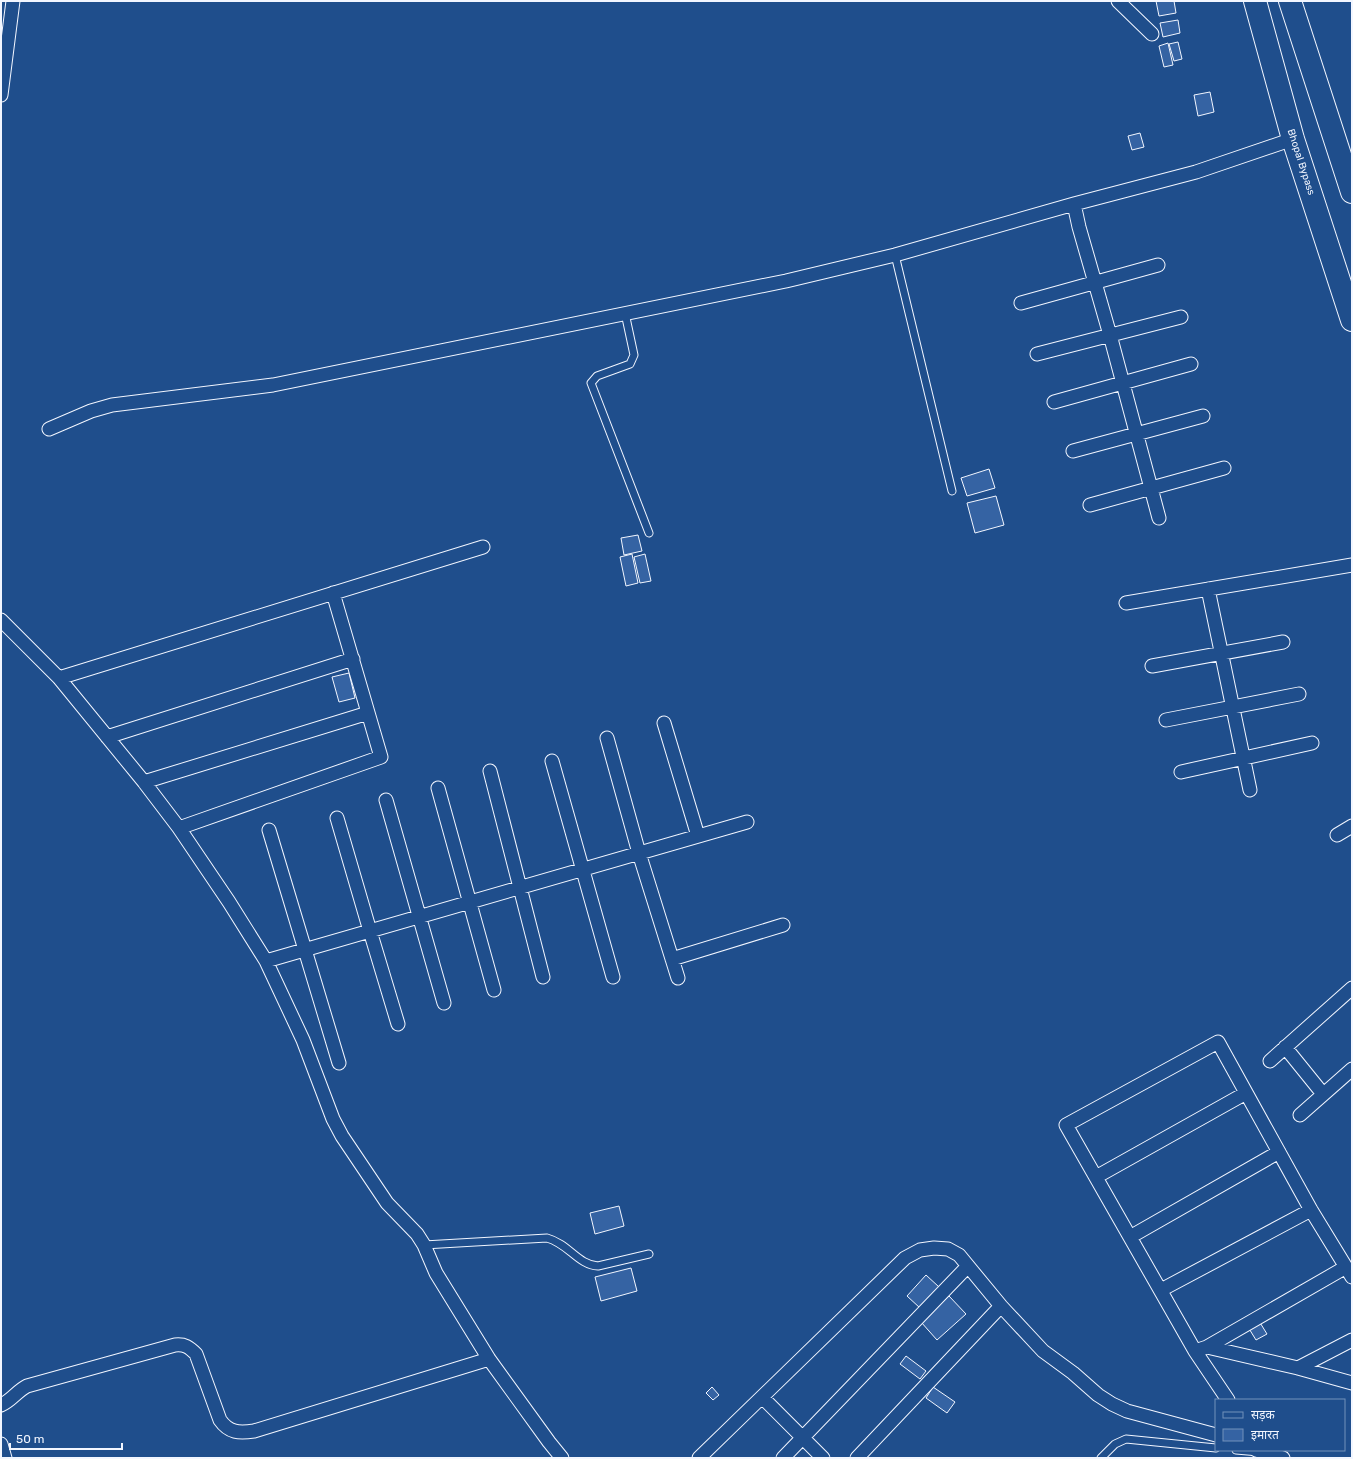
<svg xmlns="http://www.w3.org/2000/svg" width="1353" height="1459" font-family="Rubik,'Noto Sans Devanagari',sans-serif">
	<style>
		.building { fill: #3563a3; stroke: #f2f6ff }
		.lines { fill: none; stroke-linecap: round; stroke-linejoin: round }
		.lane-casing { stroke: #f2f6ff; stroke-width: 9 }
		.street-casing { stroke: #f2f6ff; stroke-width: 15 }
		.highway-casing { stroke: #f2f6ff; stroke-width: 24 }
		.lane { stroke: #1f4e8c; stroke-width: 7 }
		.street { stroke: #1f4e8c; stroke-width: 13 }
		.highway { stroke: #1f4e8c; stroke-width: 22 }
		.labels { text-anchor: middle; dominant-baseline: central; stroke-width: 3; stroke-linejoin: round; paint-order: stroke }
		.street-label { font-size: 10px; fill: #f2f6ff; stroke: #1f4e8c }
	</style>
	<rect width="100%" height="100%" fill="#1f4e8c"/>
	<path class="building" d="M1156,1H1174L1176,13L1159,16Z
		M1178,20L1180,33L1163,37L1160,23Z
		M1178,42L1182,59L1174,61L1169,44Z
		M1168,43L1173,65L1164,67L1159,46Z
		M1210,92L1214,112L1198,116L1194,95Z
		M1140,133L1144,147L1132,150L1128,136Z
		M989,469L995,488L967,496L961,478Z
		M996,496L1004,525L975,533L967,503Z
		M638,535L642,551L624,555L621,538Z
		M632,554L638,583L626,586L620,557Z
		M645,554L651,581L640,583L634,557Z
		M349,673L355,698L339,702L332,677Z
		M619,1206L624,1226L595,1234L590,1213Z
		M631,1268L637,1291L601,1301L595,1277Z
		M926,1275L939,1287L920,1308L907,1296Z
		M949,1296L966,1314L937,1340L921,1322Z
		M1259,1321L1267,1334L1256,1340L1248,1327Z
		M906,1356L926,1371L920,1379L900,1364Z
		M712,1387L719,1395L713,1400L706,1393Z
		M933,1387L955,1402L947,1413L926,1398Z"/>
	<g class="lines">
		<g class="lane-casing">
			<path id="lane" d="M895,255L952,491
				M625,313L634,355L630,364L597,376L591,383L649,533
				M424,1245L547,1238C569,1244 578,1265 598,1266L649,1254
				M1236,1450L1259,1452
				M1101,1458L1115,1444L1126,1439L1216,1448"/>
		</g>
		<g class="street-casing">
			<path id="street" d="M1118,1L1152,34
				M1,95L13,1
				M1074,204L1079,227L1110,335L1159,518
				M1021,303L1158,265
				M1037,354L1181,317
				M1054,402L1191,364
				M49,429L91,411L112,405L273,385L786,281L895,255L1074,204L1196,172L1293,139
				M1073,451L1203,416
				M1090,505L1224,468
				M1208,589L1250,790
				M1126,603L1352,565
				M1,620L59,678L144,782L179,828L229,902L266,961L303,1040L333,1119L342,1136L387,1203L417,1234L424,1245L436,1273L489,1359L549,1442L562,1458
				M1152,666L1283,642
				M59,678L483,547
				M1166,720L1299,694
				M664,723L698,836
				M107,737L353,659
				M607,738L639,853L678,978
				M552,761L613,977
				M490,771L543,977
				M1181,772L1312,743
				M144,782L368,713
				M438,788L494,990
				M386,800L444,1003
				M337,818L370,931L398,1024
				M179,828L381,757L333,593
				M269,830L339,1063
				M1337,835L1352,826
				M672,959L783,925
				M266,961L747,822
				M1285,1047L1323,1094
				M1270,1061L1352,988
				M1300,1115L1352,1069
				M1096,1177L1246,1093
				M1130,1237L1279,1152
				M1161,1290L1311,1210
				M1207,1347L1298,1368L1352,1383
				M1195,1351L1207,1347L1346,1267
				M1298,1368L1352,1340
				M762,1397L823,1458
				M1228,1400L1195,1351L1066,1125L1218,1042L1311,1210L1352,1277
				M1,1405C11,1401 17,1391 27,1386L175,1345C185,1344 189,1347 196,1354L220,1420C229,1433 239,1433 254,1431L489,1359
				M1,1444L5,1458
				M1256,1450L1283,1458
				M699,1458L905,1258L920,1250L934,1248L948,1249L959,1255L1001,1306L1043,1351L1073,1373L1098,1395L1112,1404L1127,1411L1216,1435
				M783,1458L968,1266
				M857,1458L1001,1306"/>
		</g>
		<g class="highway-casing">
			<path id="highway" d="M1255,1L1293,139L1352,320
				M1290,1L1352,192"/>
		</g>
		<use href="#lane" class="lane"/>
		<use href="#street" class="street"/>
		<use href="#highway" class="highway"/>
	</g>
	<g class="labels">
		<g class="street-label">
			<text transform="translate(1301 162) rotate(72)">Bhopal Bypass</text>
		</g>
	</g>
	<rect width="1353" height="1459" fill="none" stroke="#f2f6ff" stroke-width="4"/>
	<rect x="1215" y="1399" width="130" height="52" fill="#1f4e8c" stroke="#7391ba"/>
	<rect x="1223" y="1412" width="20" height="6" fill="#1f4e8c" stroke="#7391ba"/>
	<text x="1251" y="1419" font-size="12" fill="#f2f6ff">सड़क</text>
	<rect x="1223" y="1429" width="20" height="12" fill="#3563a3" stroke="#7391ba"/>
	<text x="1251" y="1439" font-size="12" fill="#f2f6ff">इमारत</text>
	<path d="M10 1443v6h112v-6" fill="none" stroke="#f2f6ff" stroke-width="2"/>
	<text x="16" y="1443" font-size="12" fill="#f2f6ff" stroke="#1f4e8c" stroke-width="3" paint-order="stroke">50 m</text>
</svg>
